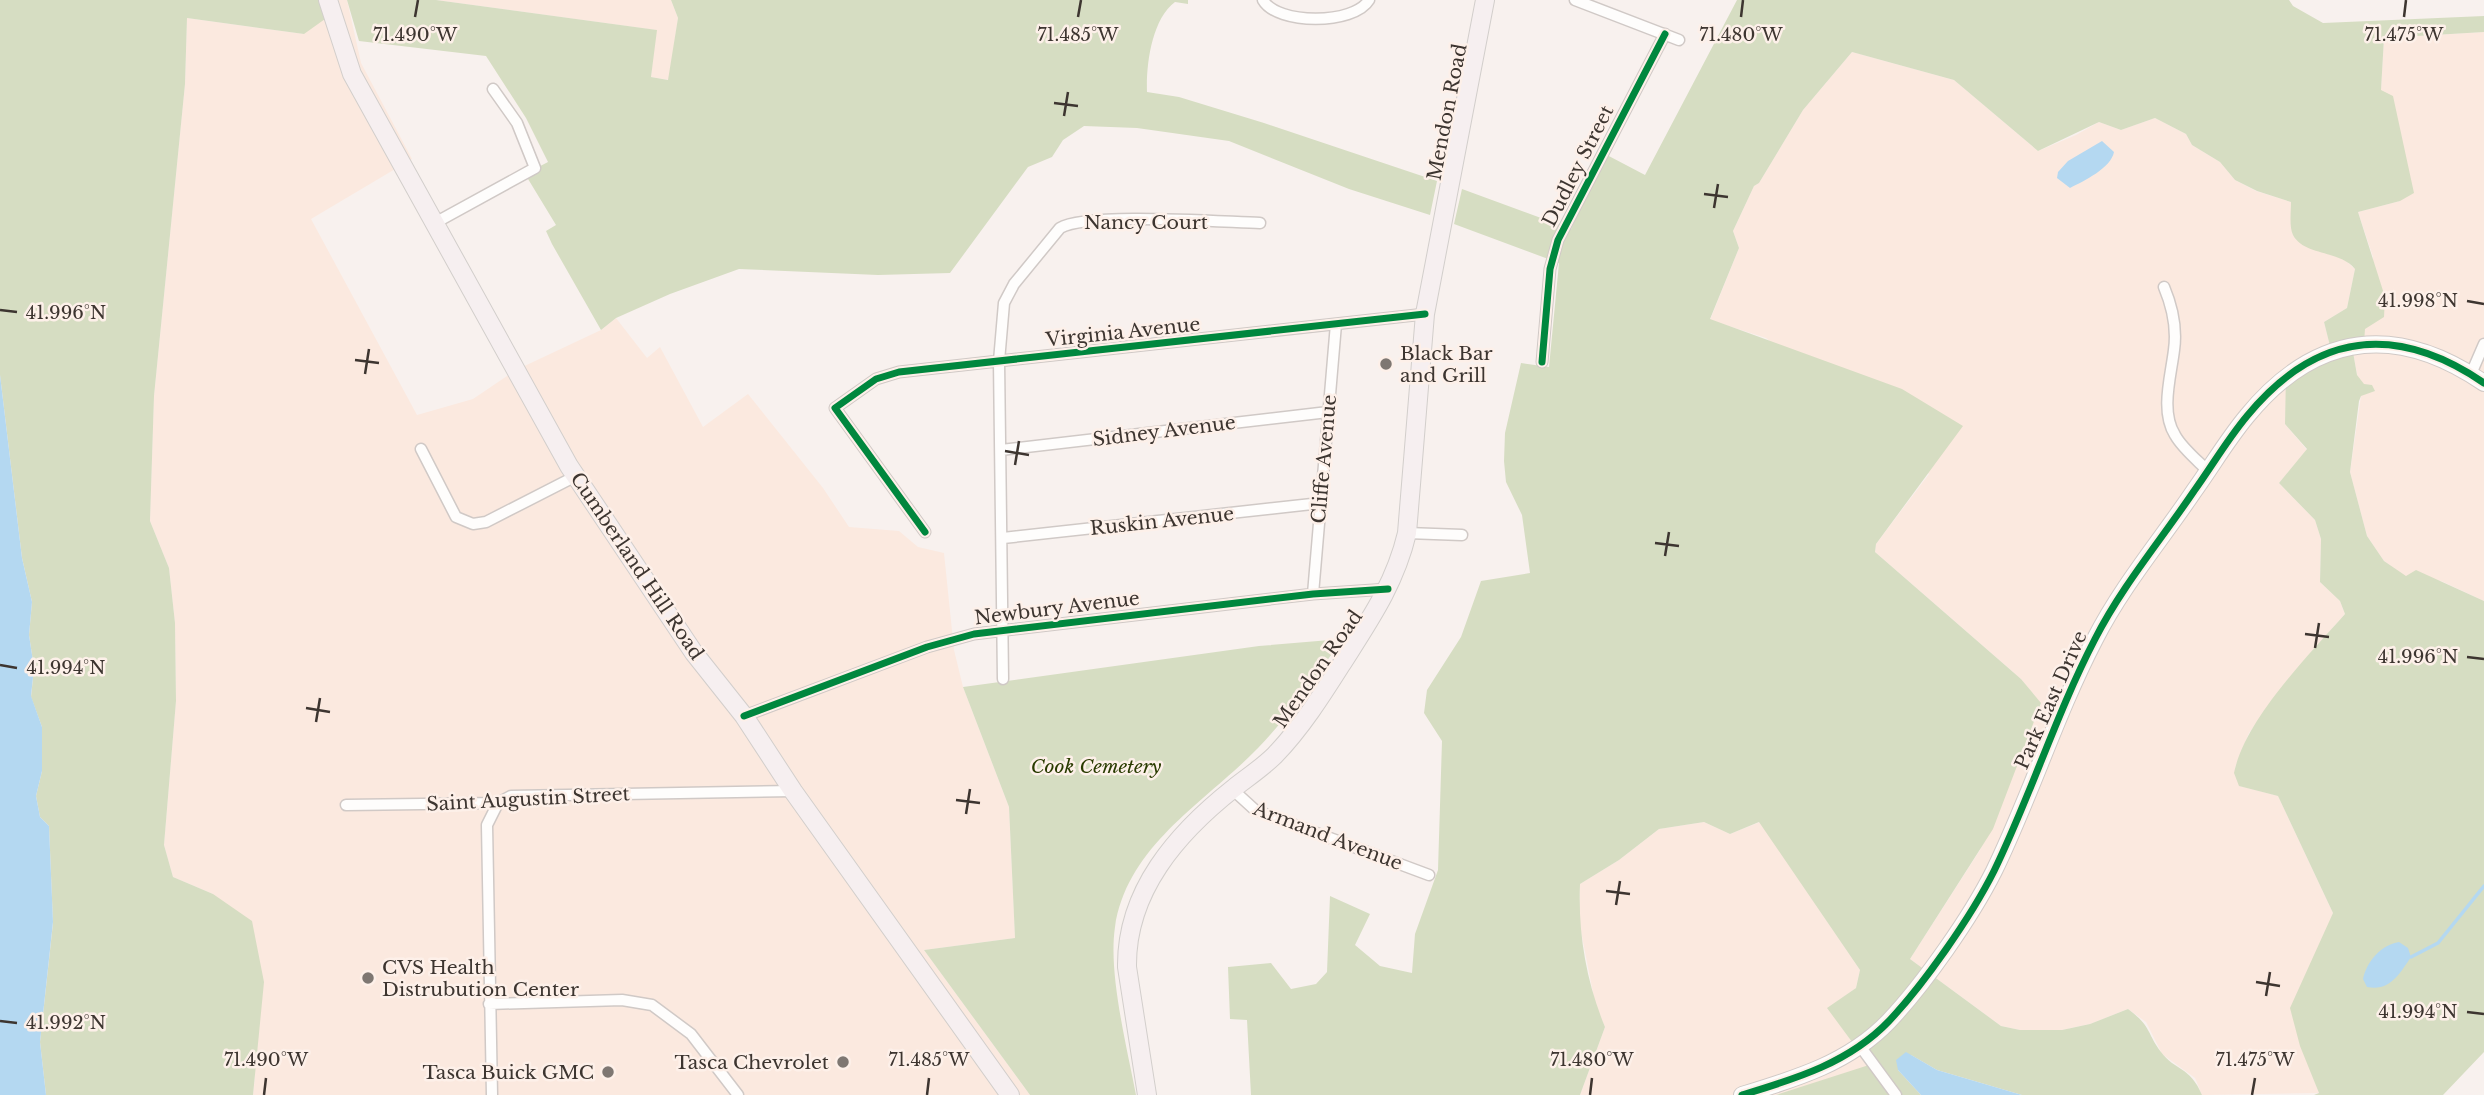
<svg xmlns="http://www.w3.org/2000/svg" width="2484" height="1095" font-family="'Libre Baskerville',serif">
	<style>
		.built { fill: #fbe9df }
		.green { fill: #d6ddc2 }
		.water { fill: #b4d8f1 }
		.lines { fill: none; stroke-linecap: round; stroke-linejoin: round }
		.stream { stroke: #b4d8f1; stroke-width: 3.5 }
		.street-casing { stroke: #d0c9c6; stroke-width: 13 }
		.secondary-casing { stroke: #d0c9c6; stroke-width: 18 }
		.primary-casing { stroke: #d2cecb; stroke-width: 20 }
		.street { stroke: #fefdfc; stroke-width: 10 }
		.secondary { stroke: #fefdfc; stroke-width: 16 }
		.primary { stroke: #f6eff0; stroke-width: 18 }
		.cycleway-casing { stroke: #fdf0e9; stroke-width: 11 }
		.cycleway { stroke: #00873e; stroke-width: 7 }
		.ticks { fill: none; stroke: #3d3530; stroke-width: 2.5 }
		.poi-dot { fill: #7e7772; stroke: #fdf0e9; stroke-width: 2.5 }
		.labels { text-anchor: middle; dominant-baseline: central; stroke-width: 5; stroke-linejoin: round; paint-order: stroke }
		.street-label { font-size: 19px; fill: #3d3530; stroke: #fdf0e9 }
		.poi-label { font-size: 19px; fill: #3d3530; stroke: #fdf0e9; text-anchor: start }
		.park-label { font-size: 19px; font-style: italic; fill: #293b00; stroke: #fdf0e9 }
		.ticks-label { font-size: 18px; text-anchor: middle; fill: #3d3530; stroke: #fdf0e9; stroke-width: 5; stroke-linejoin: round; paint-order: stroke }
	</style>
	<rect width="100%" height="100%" fill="#f8f1ee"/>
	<path class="built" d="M321,0H347L361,63L412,159L311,219L417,415L473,399L516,370L601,330L616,318L647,358L660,347L703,427L748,394L823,488L849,527L899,531L918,547L944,553L954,650L963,687L1009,807L1015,938L924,950L1030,1095H253L255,1076L213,894L173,877L164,845L176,701L175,623L169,568L150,521L154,396L185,84L187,18L304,34Z
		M436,0H671L678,18L669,80L651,77L656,30Z
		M2484,32V601L2441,581L2406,577L2384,561L2367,536L2350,472L2361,396L2353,352L2365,329L2373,257L2358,212L2400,201L2381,90L2384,38Z
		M1852,52L1954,80L2038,151L2076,135L2099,122L2121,130L2155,118L2186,134L2192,145L2220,162L2235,180L2256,191L2291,202L2292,233L2346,261L2355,269L2347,308L2324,322L2331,350L2285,424L2307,450L2279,483L2315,520L2321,539L2320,582L2340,601L2345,614L2305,659L2249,733L2235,768L2240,786L2278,796L2333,913L2328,928L2309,1066L2319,1093L2202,1095L2195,1078L2162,1054L2146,1022L2128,1009L2090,1024L2062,1030H2020L2001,1026L1910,959L1980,850L2041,704L2021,679L1875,552L1876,544L1929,474L1766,338L1710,320L1739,248L1733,231L1754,186L1759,183L1803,110Z
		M1704,822L1730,834L1760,822L1860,970L1856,988L1828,1008L1869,1066L1776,1095H1580L1605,1027L1595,1003L1579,921L1580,884L1619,860L1659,829Z"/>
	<path class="green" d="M0,0H321L325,19L304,34L187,18L185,84L154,396L150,521L169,568L175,623L176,701L164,845L173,877L213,894L252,921L264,982L253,1095H46L40,1042L53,923L49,826L40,817L36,796L42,771V727L31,697L34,668L29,635L32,602L22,558L0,375Z
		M347,0H436L657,30L651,77L668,80L678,18L671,0H1188V4L1175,2C1152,19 1146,64 1147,92L1179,97L1264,123L1437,181L1430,215L1349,189L1229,141L1137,128L1084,126L1063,140L1052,157L1028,167L950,273L878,275L739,269L670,294L616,318L601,330L552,244L546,231L556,225L525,174L548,162L526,118L486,56L359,41Z
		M1737,0H2289L2293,6L2323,23L2484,16V32L2384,38L2381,90L2393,96L2414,193L2400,201L2358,212L2385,297L2384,317L2365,329L2364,343L2353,352L2357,375L2364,384L2372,385L2375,391L2361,396L2359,401L2350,472L2367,536L2384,561L2406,576L2416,570L2484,601V1052L2443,1095H2314L2319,1093L2300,1046L2290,1008L2333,913L2278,796L2239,786L2234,773C2245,719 2309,655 2345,614L2340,601L2320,582L2321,539L2315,520L2279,483L2307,449L2285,424L2286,374L2331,350L2324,322L2347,308L2355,269C2340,250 2304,256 2293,235C2289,227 2291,211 2291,202L2257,191L2235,180L2220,162L2192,145L2186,134L2155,118L2121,130L2099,122L2038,151L1954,80L1852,52L1803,110L1759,183L1754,186L1733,231L1739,248L1710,319L1902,389L1963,426L1876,544L1875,552L2021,679L2041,703L1993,829L1910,959L2001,1026L2020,1030H2062L2090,1024L2128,1009C2152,1027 2146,1032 2161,1052C2175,1071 2190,1066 2202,1095H2022L1937,1070L1911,1055L1898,1070L1921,1095H1776L1869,1065L1827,1008L1856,988L1860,970L1759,822L1730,834L1704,822L1659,829L1619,860L1580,884C1578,933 1586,981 1605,1027L1580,1095H1251L1247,1020L1230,1019L1228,967L1271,963L1291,989L1316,984L1327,972L1330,896L1370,914L1355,945L1380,966L1412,973L1415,934L1438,870L1442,741L1424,713L1427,690L1461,637L1481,581L1530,573L1522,515L1506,482L1504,461L1505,433L1521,363L1549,367L1559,263L1454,224L1462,189L1571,229L1605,154L1645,175Z
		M1342,639C1316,677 1290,715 1258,748C1206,802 1127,845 1115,927C1108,974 1127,1047 1136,1095H1030L924,950L1015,938L1009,807L963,687L1259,646Z"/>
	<path class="water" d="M2102,141L2114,152C2111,168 2084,181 2070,188L2057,178L2058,172L2068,161Z
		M0,375L22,558L32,602L29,635L34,668L31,696L42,727V771L36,796L40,817L49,826L53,922L40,1042L46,1095H0Z
		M2399,942L2408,948L2411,957C2400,973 2390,992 2367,987L2363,979C2367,961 2381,945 2399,942Z
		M1906,1052L1937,1070L2022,1095H1921L1898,1070L1896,1060Z"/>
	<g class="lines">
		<path class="stream" d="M2411,957L2438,943L2484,886"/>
		<g class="street-casing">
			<path id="street" d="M1263,0C1277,25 1354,25 1369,0
				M1575,0L1679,40
				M433,224L535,168L517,123L493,89
				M2164,287C2172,306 2177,329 2174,350C2171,376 2160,411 2175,435C2182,448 2197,460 2208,471
				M1542,362L1550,269L1558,240L1665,34
				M2471,374L2484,344
				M421,449L456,517L473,524L486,522L576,476
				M1001,450L1328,412
				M925,532L835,408L876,379L899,372L1425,314
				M1407,533L1462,535
				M1003,538L1321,503
				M1313,594L1336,324
				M1003,679L999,361L1004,303L1014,284L1060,228C1086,212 1222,222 1260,223
				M744,716L927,647L974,634L1313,594L1388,589
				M1232,789L1255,810L1429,875
				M346,805L498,803L511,796L793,791
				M489,1004L622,1000L652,1005L691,1034L738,1095
				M1860,1046L1896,1095
				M492,1095L487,825L498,803"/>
		</g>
		<g class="secondary-casing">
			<path id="secondary" d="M1742,1095C1795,1079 1849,1063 1889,1021C1924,984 1971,917 1994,871C2031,795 2056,714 2095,639C2122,586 2161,540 2194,491C2212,466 2227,440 2247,416C2316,332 2396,323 2484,383"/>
		</g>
		<g class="primary-casing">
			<path id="primary" d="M328,0L352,74L569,466L694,653L744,716L793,791L1010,1095
				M1147,1095L1127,967C1126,891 1177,833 1234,788C1248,777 1263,767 1275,755C1301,728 1322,695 1341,665C1369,621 1395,584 1407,533L1425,314L1485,0"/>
		</g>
		<use href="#street" class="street"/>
		<use href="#secondary" class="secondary"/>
		<use href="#primary" class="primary"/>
		<g class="cycleway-casing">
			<path id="cycleway" d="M1542,362L1550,269L1558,240L1665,34
				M925,532L835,408L876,379L899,372L1425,314
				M744,716L927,647L974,634L1313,594L1388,589
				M1742,1095C1795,1079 1849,1063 1889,1021C1924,984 1971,917 1994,871C2031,795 2056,714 2095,639C2122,586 2161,540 2194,491C2212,466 2227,440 2247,416C2316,332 2396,323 2484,383"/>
		</g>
		<use href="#cycleway" class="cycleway"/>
	</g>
	<path class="ticks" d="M415,17L418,0M1078,17L1081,0M1741,17L1743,0M2404,17L2406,0M1054,103L1078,106M1064,116L1068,92M1704,194L1728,197M1714,208L1718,184M2467,301L2484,304M0,310L17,312M355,360L379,363M365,374L369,349M1005,451L1029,455M1015,465L1019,441M1655,543L1679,546M1665,556L1669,532M2305,634L2329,637M2315,648L2319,623M2467,657L2484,659M0,665L17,668M306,708L330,712M316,722L320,698M956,800L980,803M966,814L970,789M1606,891L1630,894M1616,905L1620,881M2256,982L2280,986M2266,996L2270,972M2467,1012L2484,1014M0,1021L17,1023M264,1095L266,1078M927,1095L929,1078M1590,1095L1592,1078M2252,1095L2255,1078"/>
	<g class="poi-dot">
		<circle cx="1386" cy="364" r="7"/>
		<circle cx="368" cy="978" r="7"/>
		<circle cx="843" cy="1062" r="7"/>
		<circle cx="608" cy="1072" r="7"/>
	</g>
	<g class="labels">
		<g class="street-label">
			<text transform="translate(1447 112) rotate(-79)">Mendon Road</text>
			<text transform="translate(1578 166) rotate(-63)">Dudley Street</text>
			<text x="1146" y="222">Nancy Court</text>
			<text transform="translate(1123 332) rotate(-6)">Virginia Avenue</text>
			<text transform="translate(1164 431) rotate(-7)">Sidney Avenue</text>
			<text transform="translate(1324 459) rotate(-85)">Cliffe Avenue</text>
			<text transform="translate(1162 521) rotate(-6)">Ruskin Avenue</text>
			<text transform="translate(637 566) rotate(56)">Cumberland Hill Road</text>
			<text transform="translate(1057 608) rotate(-7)">Newbury Avenue</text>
			<text transform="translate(1318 669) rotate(-55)">Mendon Road</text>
			<text transform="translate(2051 700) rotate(-66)">Park East Drive</text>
			<text transform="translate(528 799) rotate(-3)">Saint Augustin Street</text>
			<text transform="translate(1328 836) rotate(21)">Armand Avenue</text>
		</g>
		<g class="poi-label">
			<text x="1400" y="353">Black Bar<tspan x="1400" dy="22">and Grill</tspan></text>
			<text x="382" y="967">CVS Health<tspan x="382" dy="22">Distrubution Center</tspan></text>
			<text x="829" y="1062" text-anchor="end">Tasca Chevrolet</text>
			<text x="594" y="1072" text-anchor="end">Tasca Buick GMC</text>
		</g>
		<g class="park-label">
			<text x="1096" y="766">Cook Cemetery</text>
		</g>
	</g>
	<g class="ticks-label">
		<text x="415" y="41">71.490°W</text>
		<text x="1078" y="41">71.485°W</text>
		<text x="1741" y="41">71.480°W</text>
		<text x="2404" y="41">71.475°W</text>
		<text x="2418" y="307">41.998°N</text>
		<text x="66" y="319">41.996°N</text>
		<text x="2418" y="663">41.996°N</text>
		<text x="66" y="674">41.994°N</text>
		<text x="2418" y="1018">41.994°N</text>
		<text x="66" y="1029">41.992°N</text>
		<text x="266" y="1066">71.490°W</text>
		<text x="929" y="1066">71.485°W</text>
		<text x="1592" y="1066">71.480°W</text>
		<text x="2255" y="1066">71.475°W</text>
	</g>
</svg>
